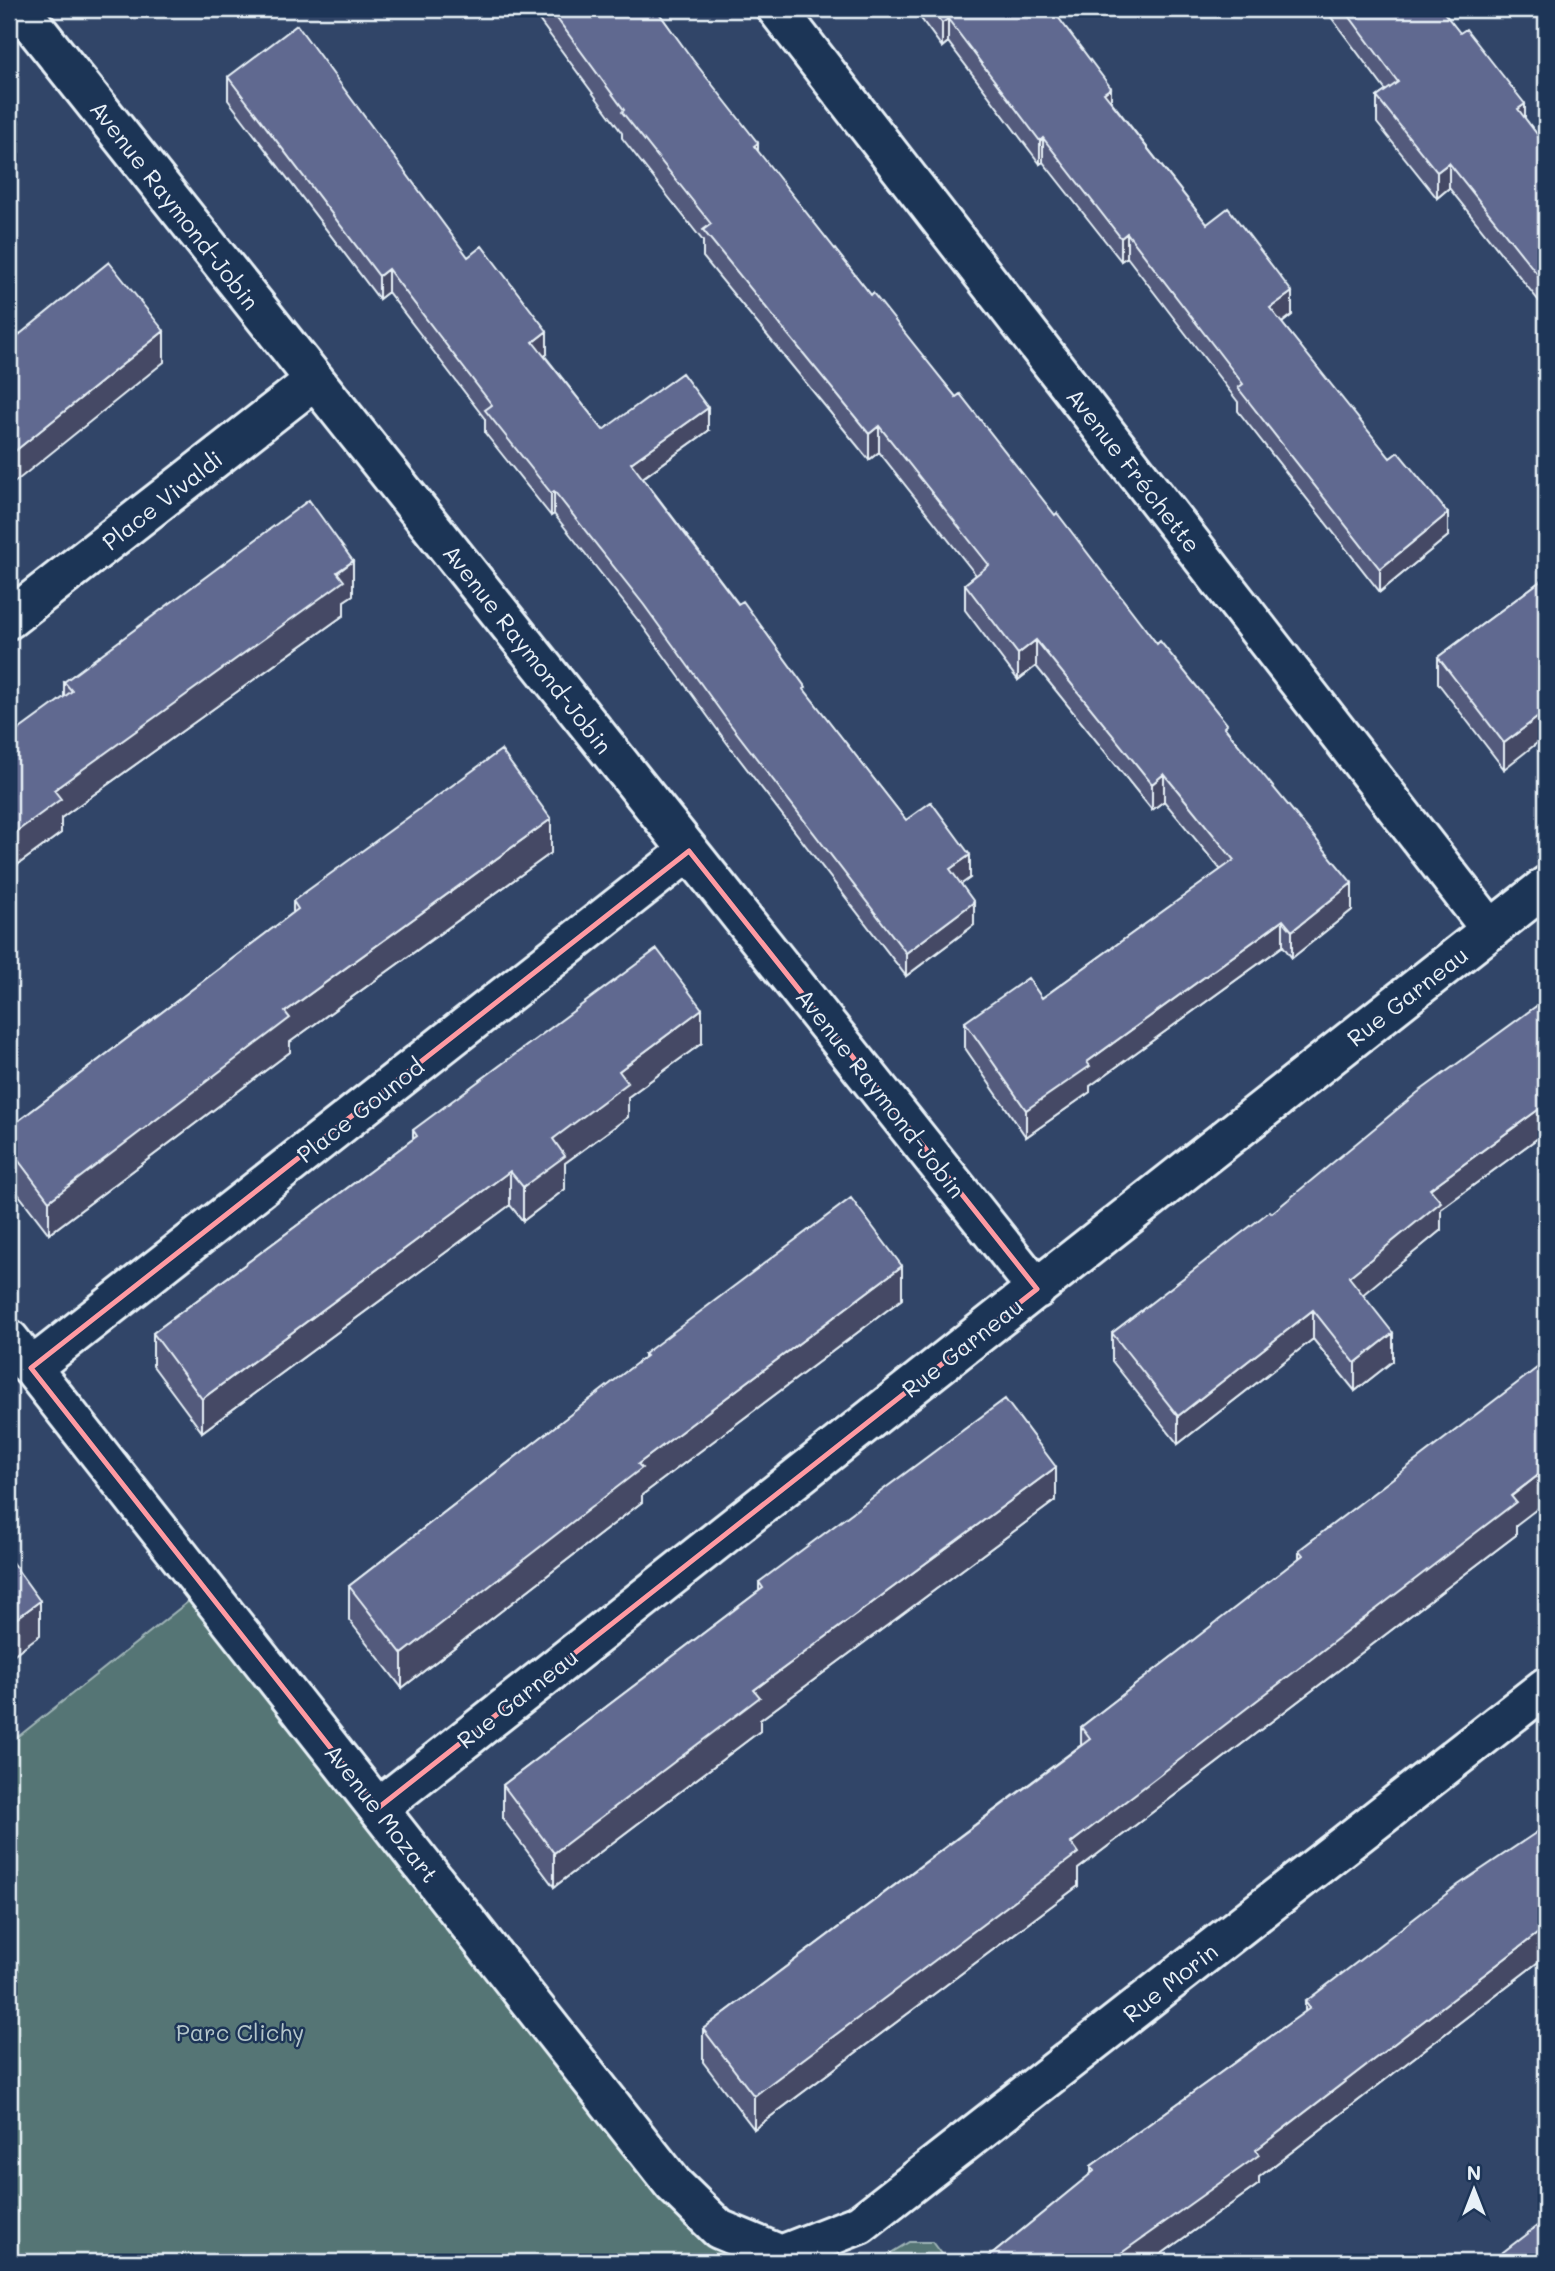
<svg xmlns="http://www.w3.org/2000/svg" width="1555" height="2271" font-family="Mali,sans-serif">
	<style>
		.green { fill: #557574; stroke: #9eb3b6; stroke-width: 2 }
		.lines { fill: none; stroke-linecap: round; stroke-linejoin: round }
		.minor-casing { stroke: #e8f1f8; stroke-width: 44 }
		.minor { stroke: #1d3557; stroke-width: 38 }
		.wall { fill: #535a7c; stroke: #e8f1f8; stroke-width: 2 }
		.shaded-wall { fill: #444a65; stroke: #e8f1f8; stroke-width: 2 }
		.building { fill: #616990; stroke: #e8f1f8; stroke-width: 2 }
		.marked { fill: none; stroke: #ff9aa2; stroke-width: 5; stroke-linejoin: round }
		.labels { text-anchor: middle; dominant-baseline: central; stroke-width: 5; stroke-linejoin: round; paint-order: stroke }
		.street-label { font-size: 23px; fill: #e8f1f8; stroke: #1d3557 }
		.park-label { font-size: 23px; fill: #b5c6ca; stroke: #1d3557 }
	</style>
	<rect width="100%" height="100%" fill="#314568"/>
	<filter id="ink" filterUnits="userSpaceOnUse"><feTurbulence type="fractalNoise" baseFrequency=".0143" numOctaves="2"/><feDisplacementMap in="SourceGraphic" scale="14" xChannelSelector="R" yChannelSelector="G"/><feConvolveMatrix kernelMatrix="1 2 1 2 8 2 1 2 1" color-interpolation-filters="sRGB"/></filter>
	<g filter="url(#ink)">
		<path class="green" d="M194,1597L684,2225L744,2262H9V1744Z
			M909,2242H932L947,2262H876Z"/>
		<g class="lines">
			<g class="minor-casing">
				<path id="minor" d="M20,9L1037,1289
					M777,9L1491,930
					M9,619L315,380
					M9,1339L673,2184L719,2229L781,2255L860,2224L1546,1687
					M31,1368L689,851
					M378,1808L1546,886"/>
			</g>
			<use href="#minor" class="minor"/>
		</g>
		<path class="wall" d="M531,9H656L758,153L871,295L956,397L1227,730L1352,910L1292,958L1283,946L1090,1086V1092L1026,1137L965,1048V1022L1042,998L1221,870L1164,801L1152,810L1036,666L1018,680L965,610V584L976,575L879,452L869,460L703,257V241L622,138V133Z
			M914,9H1052L1111,101L1207,224L1292,315L1282,323L1448,536L1380,592L1238,411V402L1127,257L1121,261L1043,162L1040,164L948,42L942,47Z
			M1325,9H1441L1546,146V310L1449,188L1437,198L1377,123V97L1386,91Z
			M228,77L468,257L547,354L545,356L603,430L708,431L643,478L806,693L906,820L970,878L961,884L974,925L906,976L727,743L644,628L554,514L551,516L485,433V419L388,292L379,299L228,100Z
			M1546,577L1504,769L1438,683V657Z
			M353,595L344,601V615L61,818V833L9,871L64,696V682Z
			M551,853L290,1042V1052L49,1234L9,1182V1128L293,913V901Z
			M1546,999V1132L1441,1209V1230L1362,1294L1393,1361L1355,1391L1313,1339L1178,1444L1112,1361V1333L1272,1213Z
			M702,1043L628,1097V1117L565,1163V1189L523,1221L510,1205L202,1432L153,1366V1333L413,1139V1130Z
			M902,1299L642,1495V1502L402,1688L349,1620V1586L644,1358V1354Z
			M1056,1500L760,1720V1731L554,1887L503,1819V1785L759,1591V1582Z
			M1516,1525V1535L1078,1869V1886L754,2129L703,2062V2029L1081,1745V1727L1299,1559V1550Z
			M1546,1826V1956L1259,2177V2184L1150,2262H984V2261L1091,2174V2166L1305,2012V2002Z"/>
		<path class="shaded-wall" d="M948,19V42L942,47V23Z
			M1111,88V111L1104,93Z
			M1525,104V129L1518,109Z
			M19,122V153L9,161V130Z
			M1043,138V162L1040,164V141Z
			M758,143V169L754,146Z
			M1449,163V188L1437,198V172Z
			M1127,233V257L1121,261V238Z
			M388,269V292L379,299V276Z
			M1292,292V315L1270,332V308Z
			M164,331V362L9,487V456Z
			M547,331V354L533,365V342Z
			M708,408V431L631,486V463Z
			M879,426V452L869,460V434Z
			M554,491V514L551,516V493Z
			M1448,513V536L1380,592V569Z
			M353,561V595L344,601V615L61,818V833L9,871V837L54,790Z
			M1036,640V666L1018,680V654Z
			M1546,711V736L1504,769V743Z
			M1164,774V801L1152,810V784Z
			M551,819V853L290,1042V1052L49,1234V1201L285,1012Z
			M970,855V878L950,892V869Z
			M1352,883V910L1292,958V931Z
			M974,902V925L906,976V953Z
			M1283,920V946L1090,1086V1092L1026,1137V1110L1087,1062Z
			M702,1009V1043L628,1097V1117L565,1163V1189L523,1221V1187L553,1139L619,1071Z
			M1546,1104V1132L1441,1209V1230L1349,1306V1277L1430,1189Z
			M510,1171V1205L202,1432V1399Z
			M902,1266V1299L642,1495V1502L402,1688V1654L638,1464Z
			M1313,1310V1339L1178,1444V1416Z
			M1393,1333V1361L1355,1391V1363Z
			M1056,1467V1500L760,1720V1731L554,1887V1853L754,1690Z
			M1546,1469V1502L1516,1525V1535L1078,1869V1886L754,2129V2096L1071,1843Z
			M40,1601V1635L9,1658V1624Z
			M1546,1927V1956L1259,2177V2184L1150,2262H1113V2259Z"/>
		<path class="building" d="M550,9H656L693,60L758,143L754,146L871,295L873,293L956,397L960,394L1055,515L1057,513L1157,644L1160,641L1227,724L1224,727L1352,883L1292,931L1283,920L1087,1062L1090,1066L1026,1110L965,1022L1028,978L1042,998L1234,860L1164,774L1152,784L1036,640L1018,654L965,584L989,565L879,426L869,434L703,230L711,224L622,112L624,110Z
			M931,9H1052L1111,88L1104,93L1207,224L1228,208L1292,292L1270,308L1390,458L1398,452L1448,513L1380,569L1238,388L1243,384L1127,233L1121,238L1043,138L1040,141L948,19L942,23Z
			M1344,9H1441L1460,33L1466,29L1525,104L1518,109L1546,146V285L1449,163L1437,172L1377,97L1398,82Z
			M297,25L468,257L482,246L547,331L533,342L603,430L682,373L708,408L631,463L738,604L743,601L806,688L804,689L906,820L931,802L970,855L950,869L974,902L906,953L727,720L644,605L554,491L551,493L485,410L492,405L388,269L379,276L228,77Z
			M9,109L19,122L9,130Z
			M109,262L164,331L9,456V343Z
			M309,500L353,561L337,572L344,581L54,790L61,799L9,837V737L72,691L64,682Z
			M1546,577V711L1504,743L1438,657Z
			M501,750L551,819L285,1012L290,1018L49,1201L9,1148V1128L298,909L293,901Z
			M657,949L702,1009L619,1071L628,1083L553,1139L565,1156L523,1187L510,1171L202,1399L153,1333L417,1136L413,1130Z
			M1546,999V1104L1430,1189L1441,1202L1349,1277L1393,1333L1355,1363L1313,1310L1178,1416L1112,1333L1270,1211L1272,1213L1417,1093Z
			M851,1198L902,1266L638,1464L642,1468L402,1654L349,1586L646,1356L644,1354Z
			M1546,1361V1469L1511,1496L1516,1502L1071,1843L1078,1853L754,2096L703,2029L1090,1739L1081,1727L1303,1555L1299,1550Z
			M1005,1399L1056,1467L754,1690L760,1697L554,1853L503,1785L763,1588L759,1582Z
			M9,1558L40,1601L9,1624Z
			M1546,1826V1927L1256,2150L1259,2155L1113,2259L1115,2262H985L984,2261L1094,2171L1091,2166L1310,2008L1305,2002L1458,1885Z
			M1546,2219V2262H1490Z"/>
	</g>
	<path class="marked" d="M689,851L1037,1289L378,1808L31,1368Z"/>
	<g class="labels">
		<g class="street-label">
			<text transform="translate(175 205) rotate(52)">Avenue Raymond-Jobin</text>
			<text transform="translate(1134 470) rotate(52)">Avenue Fréchette</text>
			<text transform="translate(162 500) rotate(-38)">Place Vivaldi</text>
			<text transform="translate(528 649) rotate(52)">Avenue Raymond-Jobin</text>
			<text transform="translate(1407 996) rotate(-38)">Rue Garneau</text>
			<text transform="translate(881 1093) rotate(52)">Avenue Raymond-Jobin</text>
			<text transform="translate(360 1110) rotate(-38)">Place Gounod</text>
			<text transform="translate(962 1347) rotate(-38)">Rue Garneau</text>
			<text transform="translate(517 1698) rotate(-38)">Rue Garneau</text>
			<text transform="translate(382 1813) rotate(52)">Avenue Mozart</text>
			<text transform="translate(1170 1982) rotate(-38)">Rue Morin</text>
		</g>
		<g class="park-label">
			<text x="240" y="2032">Parc Clichy</text>
		</g>
	</g>
	<rect width="1555" height="2271" fill="none" stroke="#1d3557" stroke-width="35"/>
	<rect x="18" y="18" width="1520" height="2236" fill="none" stroke="#e8f1f8" stroke-width="2.5" filter="url(#ink)"/>
	<g transform="translate(1474 2190)" stroke="#1d3557" stroke-width="5" paint-order="stroke">
	<path d="M0-5L12 26L0 18L-12 26Z" fill="#e8f1f8"/>
	<text y="-10" font-size="19" font-weight="bold" text-anchor="middle" fill="#e8f1f8">N</text>
	</g>
</svg>
